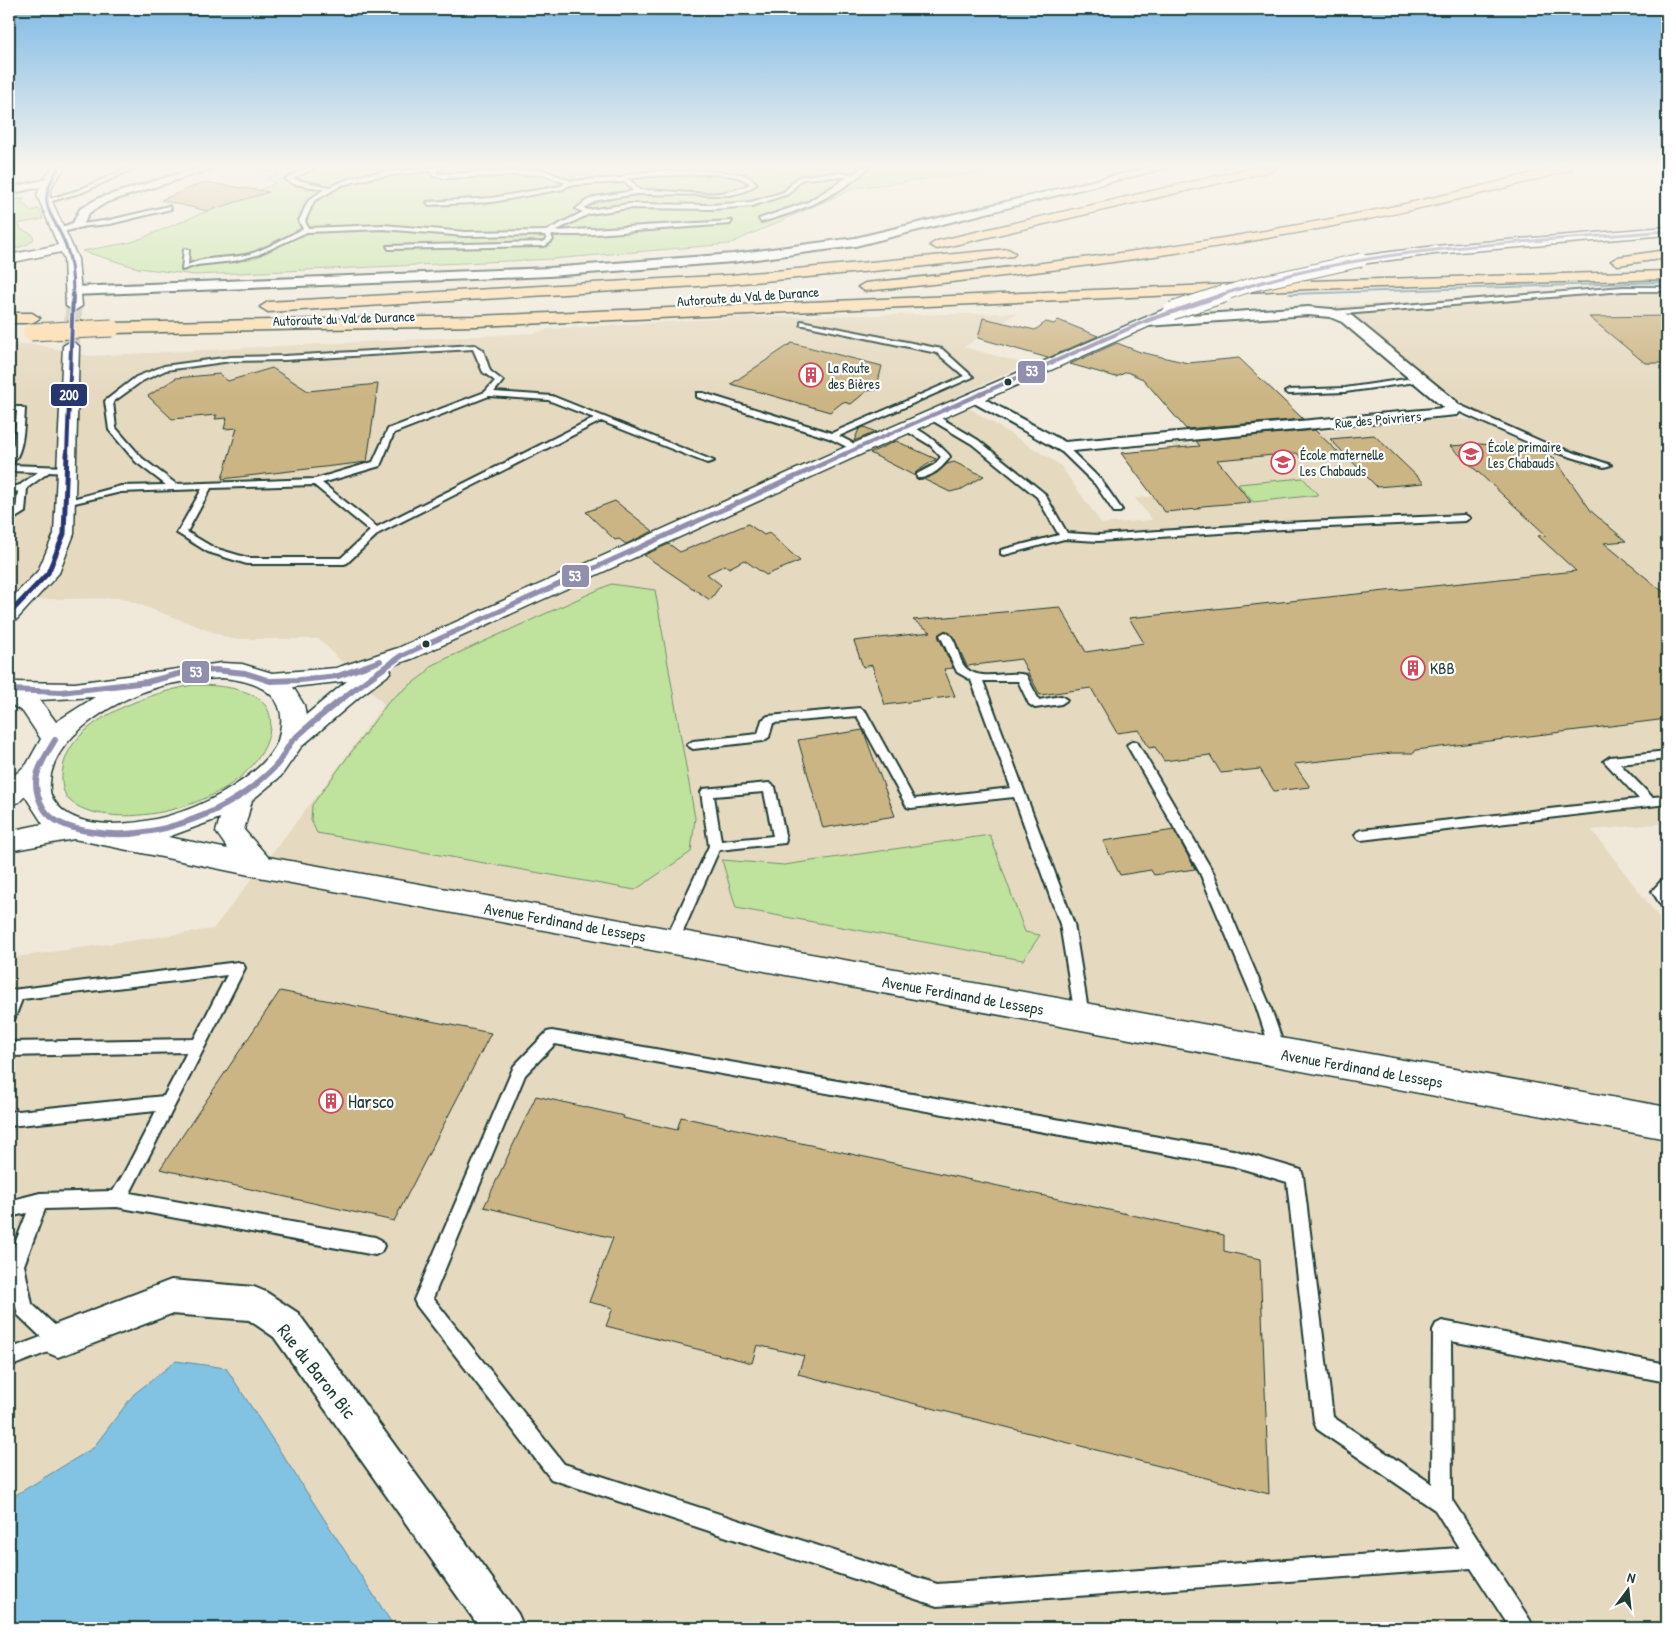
<svg xmlns="http://www.w3.org/2000/svg" width="1676" height="1637" font-family="'Patrick Hand',sans-serif">
	<style>
		.built { fill: #e5d9c0 }
		.green { fill: #bfe39d; stroke: #6f9068 }
		.water { fill: #82c2e3; stroke: #5a8d9d }
		.lines { fill: none; stroke-linecap: round; stroke-linejoin: round }
		.stream { fill: #5a8d9d; fill-rule: evenodd }
		.building { fill: #ccb584; stroke: #1f3d34 }
		.tertiary-tunnel { stroke: #c6c7b9; stroke-width: 17; stroke-dasharray: 17 8; stroke-linecap: butt }
		.service-casing { stroke: #1f3d34; stroke-width: 4 }
		.minor-casing { stroke: #1f3d34; stroke-width: 4 }
		.tertiary-casing { stroke: #1f3d34; stroke-width: 3 }
		.secondary-casing { stroke: #1f3d34; stroke-width: 3 }
		.motorway-casing { stroke: #1f3d34; stroke-width: 3 }
		.service { fill: #fff; fill-rule: evenodd }
		.minor { fill: #fff; fill-rule: evenodd }
		.tertiary { fill: #fff; fill-rule: evenodd }
		.secondary { fill: #fff; fill-rule: evenodd }
		.motorway { fill: #fddcac; fill-rule: evenodd }
		.secondary-bridge-far1-casing { stroke: #1f3d34; stroke-width: 15; stroke-linecap: butt }
		.secondary-bridge-casing { stroke: #1f3d34; stroke-width: 19; stroke-linecap: butt }
		.motorway-bridge-casing { stroke: #1f3d34; stroke-width: 19; stroke-linecap: butt }
		.secondary-bridge-far1 { stroke: #fff; stroke-width: 13 }
		.secondary-bridge { stroke: #fff; stroke-width: 17 }
		.motorway-bridge { stroke: #fddcac; stroke-width: 17 }
		.bus-1-far3-casing { stroke: #fff; stroke-width: 5 }
		.bus-1-far2-casing { stroke: #fff; stroke-width: 6 }
		.bus-1-far1-casing { stroke: #fff; stroke-width: 8 }
		.bus-1-casing { stroke: #fff; stroke-width: 10 }
		.bus-2-far2-casing { stroke: #fff; stroke-width: 5 }
		.bus-2-far1-casing { stroke: #fff; stroke-width: 6 }
		.bus-2-casing { stroke: #fff; stroke-width: 8 }
		.bus-1-far3 { stroke: #918fae; stroke-width: 3 }
		.bus-1-far2 { stroke: #918fae; stroke-width: 4 }
		.bus-1-far1 { stroke: #918fae; stroke-width: 5 }
		.bus-1 { stroke: #918fae; stroke-width: 6 }
		.bus-2-far2 { stroke: #283670; stroke-width: 3 }
		.bus-2-far1 { stroke: #283670; stroke-width: 4 }
		.bus-2 { stroke: #283670; stroke-width: 5 }
		.bus-dot { fill: #1f3d34; stroke: #fff; stroke-width: 2 }
		.labels { text-anchor: middle; dominant-baseline: central; stroke-width: 4.5; stroke-linejoin: round; paint-order: stroke }
		.far-street-label { font-size: 14px; fill: #1f3d34; stroke: #fff }
		.far-poi-label { font-size: 14px; fill: #1f3d34; stroke: #fff; text-anchor: start }
		.poi-label { font-size: 16px; fill: #1f3d34; stroke: #fff; text-anchor: start }
		.street-label { font-size: 16px; fill: #1f3d34; stroke: #fff }
		.near-poi-label { font-size: 19px; fill: #1f3d34; stroke: #fff; text-anchor: start }
		.near-street-label { font-size: 19px; fill: #1f3d34; stroke: #fff }
		.line-badge { stroke: #fff; stroke-width: 2 }
		.badge-label { font-size: 14px; text-anchor: middle; font-weight: bold; fill: #fff }
	</style>
	<rect width="100%" height="100%" fill="#f0e9da"/>
	<filter id="ink" filterUnits="userSpaceOnUse"><feTurbulence type="fractalNoise" baseFrequency=".02" numOctaves="2"/><feDisplacementMap in="SourceGraphic" scale="10" xChannelSelector="R" yChannelSelector="G"/><feConvolveMatrix kernelMatrix="1 2 1 2 8 2 1 2 1" color-interpolation-filters="sRGB"/></filter>
	<g filter="url(#ink)">
		<path class="built" d="M1667,285V823L1592,830L1667,928V1628H9V958L213,929L328,781L384,704L319,639H231L122,598L9,600V345L33,344L90,356L535,333L548,329L745,317L1017,313L964,347L1026,364L953,398L1060,465L1102,524L1152,520L1135,498L1186,493L1200,480L1171,445L1336,430V427L1403,421L1457,419L1481,421L1334,306L1436,301L1616,286Z"/>
		<path class="green" d="M258,167H992L1007,169L855,188L729,244L552,259L195,275L138,268L82,251L132,242L276,183L265,179L279,173L254,169Z
			M24,199L21,204H25L30,211L39,209L43,219L18,224L22,230L32,234L34,239L28,244L9,251V200Z
			M1303,478L1318,495L1253,502L1238,484Z
			M611,584L655,590L695,818L691,852L635,890L317,833L311,820L312,805L390,700L426,673L432,665Z
			M193,685C221,685 277,688 270,729C261,792 158,824 103,814C93,813 77,808 69,800C61,791 61,778 63,768C71,718 152,693 193,685Z
			M990,835L1025,932L1040,935L1023,960L736,908L722,860L784,865Z"/>
		<path class="water" d="M176,1361L226,1368L395,1628H9V1499L93,1448L134,1394Z"/>
		<g class="lines">
			<path class="stream" d="M1667,281V283L1290,295L1288,294L1290,293Z"/>
		</g>
		<path class="building" d="M204,182L269,192L207,211L161,200Z
			M1667,316V363H1645L1589,317Z
			M983,318L1035,330L1046,322L1054,324L1058,320L1098,336L1048,358L978,338Z
			M792,343L882,366L876,390L867,391L851,404L843,402L830,412L731,384Z
			M1117,343L1140,352L1188,363L1239,358L1303,419L1186,429L1143,379L1127,372L1116,377L1070,364Z
			M272,368L308,391L378,384L367,462L222,479L237,428L224,429L227,418L215,419L217,415L172,419L148,396L176,378L219,374L228,381Z
			M864,427L876,432L854,441L859,429Z
			M1315,430L1341,455L1302,459L1297,453L1217,460L1251,502L1202,506L1198,509L1165,512L1121,453L1200,446L1196,441Z
			M1374,435L1424,483L1377,487L1330,439Z
			M896,441L936,459L916,472L915,476L870,453Z
			M1479,444L1528,447L1544,453L1547,457L1554,458L1592,512L1626,541L1604,543L1667,595V719L1416,750L1414,753H1392L1294,764L1310,787L1274,791L1260,769L1221,773L1210,755L1164,761L1155,747L1149,748L1139,730L1117,733L1091,688L1040,695L1021,659L967,666L954,638L946,630L938,636L953,668L944,669L955,696L885,705L872,665L863,667L854,641L931,632L913,620L1060,607L1086,652L1144,643L1129,618L1576,571L1538,536L1546,535L1450,446Z
			M954,462L984,476L962,489L950,492L923,479L937,473L947,464Z
			M615,501L653,531L626,544L619,539L615,540L586,512Z
			M748,524L764,535L769,533L800,561L766,575L744,560L729,568L725,565L707,574L721,585L710,600L644,555L669,544L680,552Z
			M863,730L895,816L823,828L798,740Z
			M1174,830L1195,869L1154,875L1151,870L1120,875L1103,841Z
			M280,991L491,1033L394,1221L160,1169Z
			M536,1096L624,1116L623,1118L677,1130L681,1117L1224,1235V1251L1260,1259L1269,1494L798,1374L804,1356L757,1345L752,1363L606,1326L613,1308L589,1302L613,1238L484,1207Z"/>
		<g class="lines">
			<path class="tertiary-tunnel" d="M71,346L74,306"/>
			<g class="service-casing">
				<path id="service" d="M130,167H137L83,192L45,203L42,201L79,190Z
					M309,167H316L292,179L329,187L354,177L374,173L443,167V169L436,170L437,174L544,170L570,181L621,178C631,168 727,170 744,175C749,177 753,180 757,184L745,191L730,195L637,194L598,200L583,208L588,210L629,204L712,205L751,202L784,192L798,177L828,173L853,174L863,167H869C840,195 799,212 761,222L759,219L808,202L848,177H828L802,179L788,194L752,206L712,209L629,208L589,214L555,231L732,221L730,224L581,235H551L553,240L545,246L389,249L387,246L543,242L547,240L545,235L465,236L383,229L307,232L257,255L234,261L197,265L182,270L184,249L189,250L188,265C207,255 232,260 253,253C270,247 286,237 303,229L299,221L308,201L324,189L294,184L285,179ZM431,171L433,176L447,178L543,174L565,183L561,186L492,198L427,202L429,205L492,202L563,189L570,185L623,182H626L633,191L595,197L586,201L576,209L583,212L546,231L465,232L383,225L308,228L305,221L314,201L342,185L374,177ZM704,174C720,175 737,173 750,184C718,202 674,189 639,190L630,180L626,179L651,176Z
					M169,206L171,209L110,224L78,227L75,225L110,220Z
					M1623,287H1667V291H1623L1332,315L1329,313L1332,311Z
					M801,321L942,349L973,377L839,436L860,447V451L857,452L829,438L697,397V393H703L832,433L964,376L937,353L804,325H801Z
					M475,345L483,350L490,371L503,381L494,392L552,396L714,461L707,463L601,421L379,533L347,563L344,564H247L208,552L177,533L202,489L121,492L66,505L61,502L121,486L166,485L136,462L109,430L105,401L136,377L164,366L231,357L284,356ZM473,349L483,372L495,381L485,392L388,429L373,462L315,479L176,484L142,458L116,428L113,402L142,381L166,370L231,361L284,360ZM489,396L548,400L594,418L377,527L322,483L380,466L394,433ZM314,485L370,531L341,558H248L214,548L187,532L211,488Z
					M1420,377L1424,379L1423,381L1345,392L1289,394L1285,392L1289,390L1345,388Z
					M1449,403H1455L1545,443L1611,465L1604,467L1539,447L1449,407Z
					M9,407H21L25,409C24,423 24,458 9,465V454L14,443L17,411H9Z
					M928,414H934L978,440L1044,493L1067,533L1098,535L1283,523L1465,515L1470,518L1465,521L1283,529L1098,541L1064,539L1004,555L1001,554V550L1059,535L1037,497L972,444L928,418Z
					M903,425C917,424 940,445 949,455L950,457C943,467 930,479 917,478V474L934,465L941,457L930,445L903,429Z
					M1059,445H1065L1101,480L1122,510L1120,512H1114L1095,484L1059,449Z
					M9,465L67,467L71,470L67,473L49,472L27,488L25,512L9,522V515L16,511L18,491L9,494V488L20,485L38,472L9,471Z
					M945,632C958,636 957,661 967,669C983,682 1007,670 1026,675L1039,700L1061,696L1067,700L1061,704L1035,708L1029,704L1018,681H983L1074,924L1089,1016L1087,1020L1082,1022L1077,1020L1075,1016L1060,924L1014,797L911,808L907,807L857,716L773,723L769,737L763,741L693,749L687,745L693,741L758,734L762,720L768,716L860,708L866,712L914,799L1011,788L971,680L957,672L940,635Z
					M1133,741L1137,742L1213,872L1270,1006L1286,1052L1283,1057L1278,1059L1273,1057L1256,1006L1200,873L1127,745Z
					M1667,751V759L1620,764L1652,797L1667,796V804L1361,840L1357,838L1355,835L1357,832L1361,830L1639,799L1604,761L1610,757Z
					M769,783L775,787L786,840L785,843L719,850L677,945L672,947L667,945L665,941L709,846L701,792L703,789ZM764,792L773,836L721,841L714,796Z
					M1667,879V908L1662,907L1652,891L1662,880Z
					M238,962L243,964L245,968L130,1193L375,1237L381,1240L384,1246L381,1252L375,1255L117,1207L45,1209L24,1265L32,1304L64,1334L67,1340L64,1346L9,1367V1349L41,1337L18,1315L9,1277V1259L27,1213L9,1217V1201L40,1193L113,1191L124,1173L156,1111L9,1126V1112L164,1096L187,1052L9,1056V1042L194,1039L227,975L22,999L14,1020L9,1022V997L12,990Z
					M552,1031L1233,1150L1301,1170L1303,1176L1333,1417L1432,1484L1433,1330L1436,1324L1442,1321L1667,1364V1382L1451,1341L1452,1500L1530,1620L1533,1628H1510L1471,1568L937,1606L551,1479L417,1306L414,1300L514,1066L547,1032ZM555,1044L1233,1166L1287,1182L1314,1422L1317,1429L1435,1510L1459,1548L937,1584L564,1464L433,1298L525,1075Z"/>
			</g>
			<g class="minor-casing">
				<path id="minor" d="M201,167H217L107,202L89,213L82,227L59,233L53,230L73,223L80,209L99,198Z
					M1151,167H1169L855,246L733,262L549,276L73,295L67,291L73,287L549,268L733,254L855,238Z
					M48,179L53,182L52,184L9,194V188Z
					M1308,307L1332,309L1352,316L1457,402L1460,412L1457,415L1062,452L965,398L972,394L977,395L1065,442L1444,408L1342,322L1330,317L1308,315L1146,326L1139,322L1146,318Z
					M171,1280L254,1287L266,1292L298,1313L518,1614L524,1628H480L274,1337L249,1320L171,1314L58,1357L46,1352L41,1340L46,1328Z"/>
			</g>
			<g class="tertiary-casing">
				<path id="tertiary" d="M53,167H65L54,182L49,195L78,259L82,306L74,311L66,306L64,259L61,252L9,263V255L58,245L37,195L42,182Z
					M71,341L79,346L74,534L59,573L17,619L9,621V601L38,571L54,534L63,346Z"/>
			</g>
			<g class="secondary-casing">
				<path id="secondary" d="M1667,227V235L1435,254L1361,264L1354,260L1361,256L1435,246Z
					M1172,306L1180,311L1177,314L864,453L414,658L388,667L391,671L387,676L359,697L301,747L281,776L252,800L244,830L268,857L1667,1107V1139L259,877L74,839L9,851V831L43,824L25,796L19,802L9,805V780L27,764L41,739L23,712L9,703V682L75,683L222,663L242,664L272,673L336,668L398,648L850,445ZM222,678C250,680 285,690 281,725C280,732 279,741 275,747C264,767 240,783 221,794C187,813 149,824 110,824C88,823 65,819 53,799C48,792 50,782 51,774C60,732 119,698 158,687C178,681 201,679 222,678ZM347,681L306,715L304,705L293,687ZM95,697L56,722L40,700ZM220,818L216,832L228,849L168,837Z"/>
			</g>
			<g class="motorway-casing">
				<path id="motorway" d="M1256,167H1277L1271,171L937,249L930,245L937,241Z
					M1554,167H1573L1571,170C1341,235 1102,267 865,291L858,287L865,283C1096,259 1330,230 1554,167Z
					M1008,249L1015,253L1013,256L916,267L731,284L268,312L260,307L268,302L731,275Z
					M1667,250V258L1618,265L1611,261L1618,257Z
					M1667,271V279L1310,289L477,326L112,333L104,328L112,323L477,316L1310,281Z
					M9,313H32L40,318L32,323H9Z"/>
			</g>
			<use href="#service" class="service"/>
			<use href="#minor" class="minor"/>
			<use href="#tertiary" class="tertiary"/>
			<use href="#secondary" class="secondary"/>
			<use href="#motorway" class="motorway"/>
			<g class="secondary-bridge-far1-casing">
				<path id="secondary-bridge-far1" d="M1220,295L1250,285L1361,260"/>
			</g>
			<g class="secondary-bridge-casing">
				<path id="secondary-bridge" d="M1172,311L1224,294"/>
			</g>
			<g class="motorway-bridge-casing">
				<path id="motorway-bridge" d="M31,332L112,328"/>
			</g>
			<use href="#secondary-bridge-far1" class="secondary-bridge-far1"/>
			<use href="#secondary-bridge" class="secondary-bridge"/>
			<use href="#motorway-bridge" class="motorway-bridge"/>
			<g class="bus-1-far3-casing">
				<path id="bus-1-far3" d="M1221,295C1363,246 1519,243 1667,231"/>
			</g>
			<g class="bus-1-far2-casing">
				<path id="bus-1-far2" d="M842,455L1146,321L1225,294"/>
			</g>
			<g class="bus-1-far1-casing">
				<path id="bus-1-far1" d="M399,657L845,454"/>
			</g>
			<g class="bus-1-casing">
				<path id="bus-1" d="M9,690L61,692L147,682L182,673L215,670L245,673L270,681L300,680L338,676L380,661
					M55,740C40,765 27,781 44,809C54,825 77,830 94,832C148,842 223,815 263,778C269,773 277,766 281,759C285,753 288,745 293,740C327,709 363,682 401,656"/>
			</g>
			<g class="bus-2-far2-casing">
				<path id="bus-2-far2" d="M59,167C33,208 54,211 67,249C72,263 73,280 73,295"/>
			</g>
			<g class="bus-2-far1-casing">
				<path id="bus-2-far1" d="M67,455L73,294"/>
			</g>
			<g class="bus-2-casing">
				<path id="bus-2" d="M9,614L48,573L64,534L67,454"/>
			</g>
			<use href="#bus-1-far3" class="bus-1-far3"/>
			<use href="#bus-1-far2" class="bus-1-far2"/>
			<use href="#bus-1-far1" class="bus-1-far1"/>
			<use href="#bus-1" class="bus-1"/>
			<use href="#bus-2-far2" class="bus-2-far2"/>
			<use href="#bus-2-far1" class="bus-2-far1"/>
			<use href="#bus-2" class="bus-2"/>
		</g>
	</g>
	<linearGradient id="sky" x2="0" y2="1"><stop stop-color="#7fbae6"/><stop offset="0.42" stop-color="#f8f5ee"/><stop offset="1" stop-color="#f8f5ee" stop-opacity="0"/></linearGradient>
	<rect width="1676" height="396" fill="url(#sky)"/>
	<defs>
		<g id="building-ring" transform="scale(1.25)"><circle r="9.5" fill="#fff" stroke="#d1495b" stroke-width="1.5"/><path d="M-4-6H4V6H1V3H-1V6H-4ZM-2.5-4.3h1.7v1.8h-1.7ZM.8-4.3h1.7v1.8H.8ZM-2.5-1h1.7V.8h-1.7ZM.8-1h1.7V.8H.8Z" fill="#d1495b"/></g>
		<g id="school-ring" transform="scale(1.25)"><circle r="9.5" fill="#fff" stroke="#d1495b" stroke-width="1.5"/><path d="M0-5L7-2L0 1L-7-2ZM-4 1L0 2.5L4 1V4Q0 6-4 4Z" fill="#d1495b"/></g>
	</defs>
	<g fill-rule="evenodd">
		<use href="#building-ring" x="811" y="375"/>
		<use href="#school-ring" x="1471" y="454"/>
		<use href="#school-ring" x="1283" y="462"/>
		<use href="#building-ring" x="1413" y="668"/>
		<use href="#building-ring" x="331" y="1101"/>
	</g>
	<g class="bus-dot">
		<circle cx="1008" cy="382" r="4.5"/>
		<circle cx="426" cy="644" r="4.5"/>
	</g>
	<g class="labels">
		<g class="far-street-label">
			<text transform="translate(748 296) rotate(-4)">Autoroute du Val de Durance</text>
			<text transform="translate(344 318) rotate(-2)">Autoroute du Val de Durance</text>
			<text transform="translate(1378 419) rotate(-5)">Rue des Poivriers</text>
		</g>
		<g class="far-poi-label">
			<text x="828" y="367">La Route<tspan x="828" dy="16">des Bières</tspan></text>
			<text x="1488" y="446">École primaire<tspan x="1488" dy="16">Les Chabauds</tspan></text>
			<text x="1300" y="454">École maternelle<tspan x="1300" dy="16">Les Chabauds</tspan></text>
		</g>
		<g class="poi-label">
			<text x="1430" y="668">KBB</text>
		</g>
		<g class="street-label">
			<text transform="translate(565 922) rotate(10)">Avenue Ferdinand de Lesseps</text>
			<text transform="translate(963 995) rotate(10)">Avenue Ferdinand de Lesseps</text>
			<text transform="translate(1362 1068) rotate(10)">Avenue Ferdinand de Lesseps</text>
		</g>
		<g class="near-poi-label">
			<text x="348" y="1101">Harsco</text>
		</g>
		<g class="near-street-label">
			<text transform="translate(317 1371) rotate(52)">Rue du Baron Bic</text>
		</g>
	</g>
	<g class="line-badge">
		<rect x="1017" y="360" width="29" height="24" rx="5" fill="#918fae"/>
		<rect x="50" y="383" width="38" height="24" rx="5" fill="#283670"/>
		<rect x="561" y="564" width="29" height="24" rx="5" fill="#918fae"/>
		<rect x="181" y="660" width="29" height="24" rx="5" fill="#918fae"/>
	</g>
	<g class="badge-label">
		<text x="1032" y="376">53</text>
		<text x="69" y="400">200</text>
		<text x="575" y="581">53</text>
		<text x="196" y="677">53</text>
	</g>
	<rect width="1676" height="1637" fill="none" stroke="#fff" stroke-width="30"/>
	<rect x="15" y="15" width="1646" height="1607" fill="none" stroke="#1f3d34" stroke-width="2" filter="url(#ink)"/>
	<g transform="translate(1628 1590) rotate(15)" stroke="#ffffff" stroke-width="4" paint-order="stroke">
	<path d="M0-4L9 19L0 12L-9 19Z" fill="#1f3d34"/>
	<text y="-8" font-size="14" font-weight="bold" text-anchor="middle" fill="#1f3d34">N</text>
	</g>
</svg>
